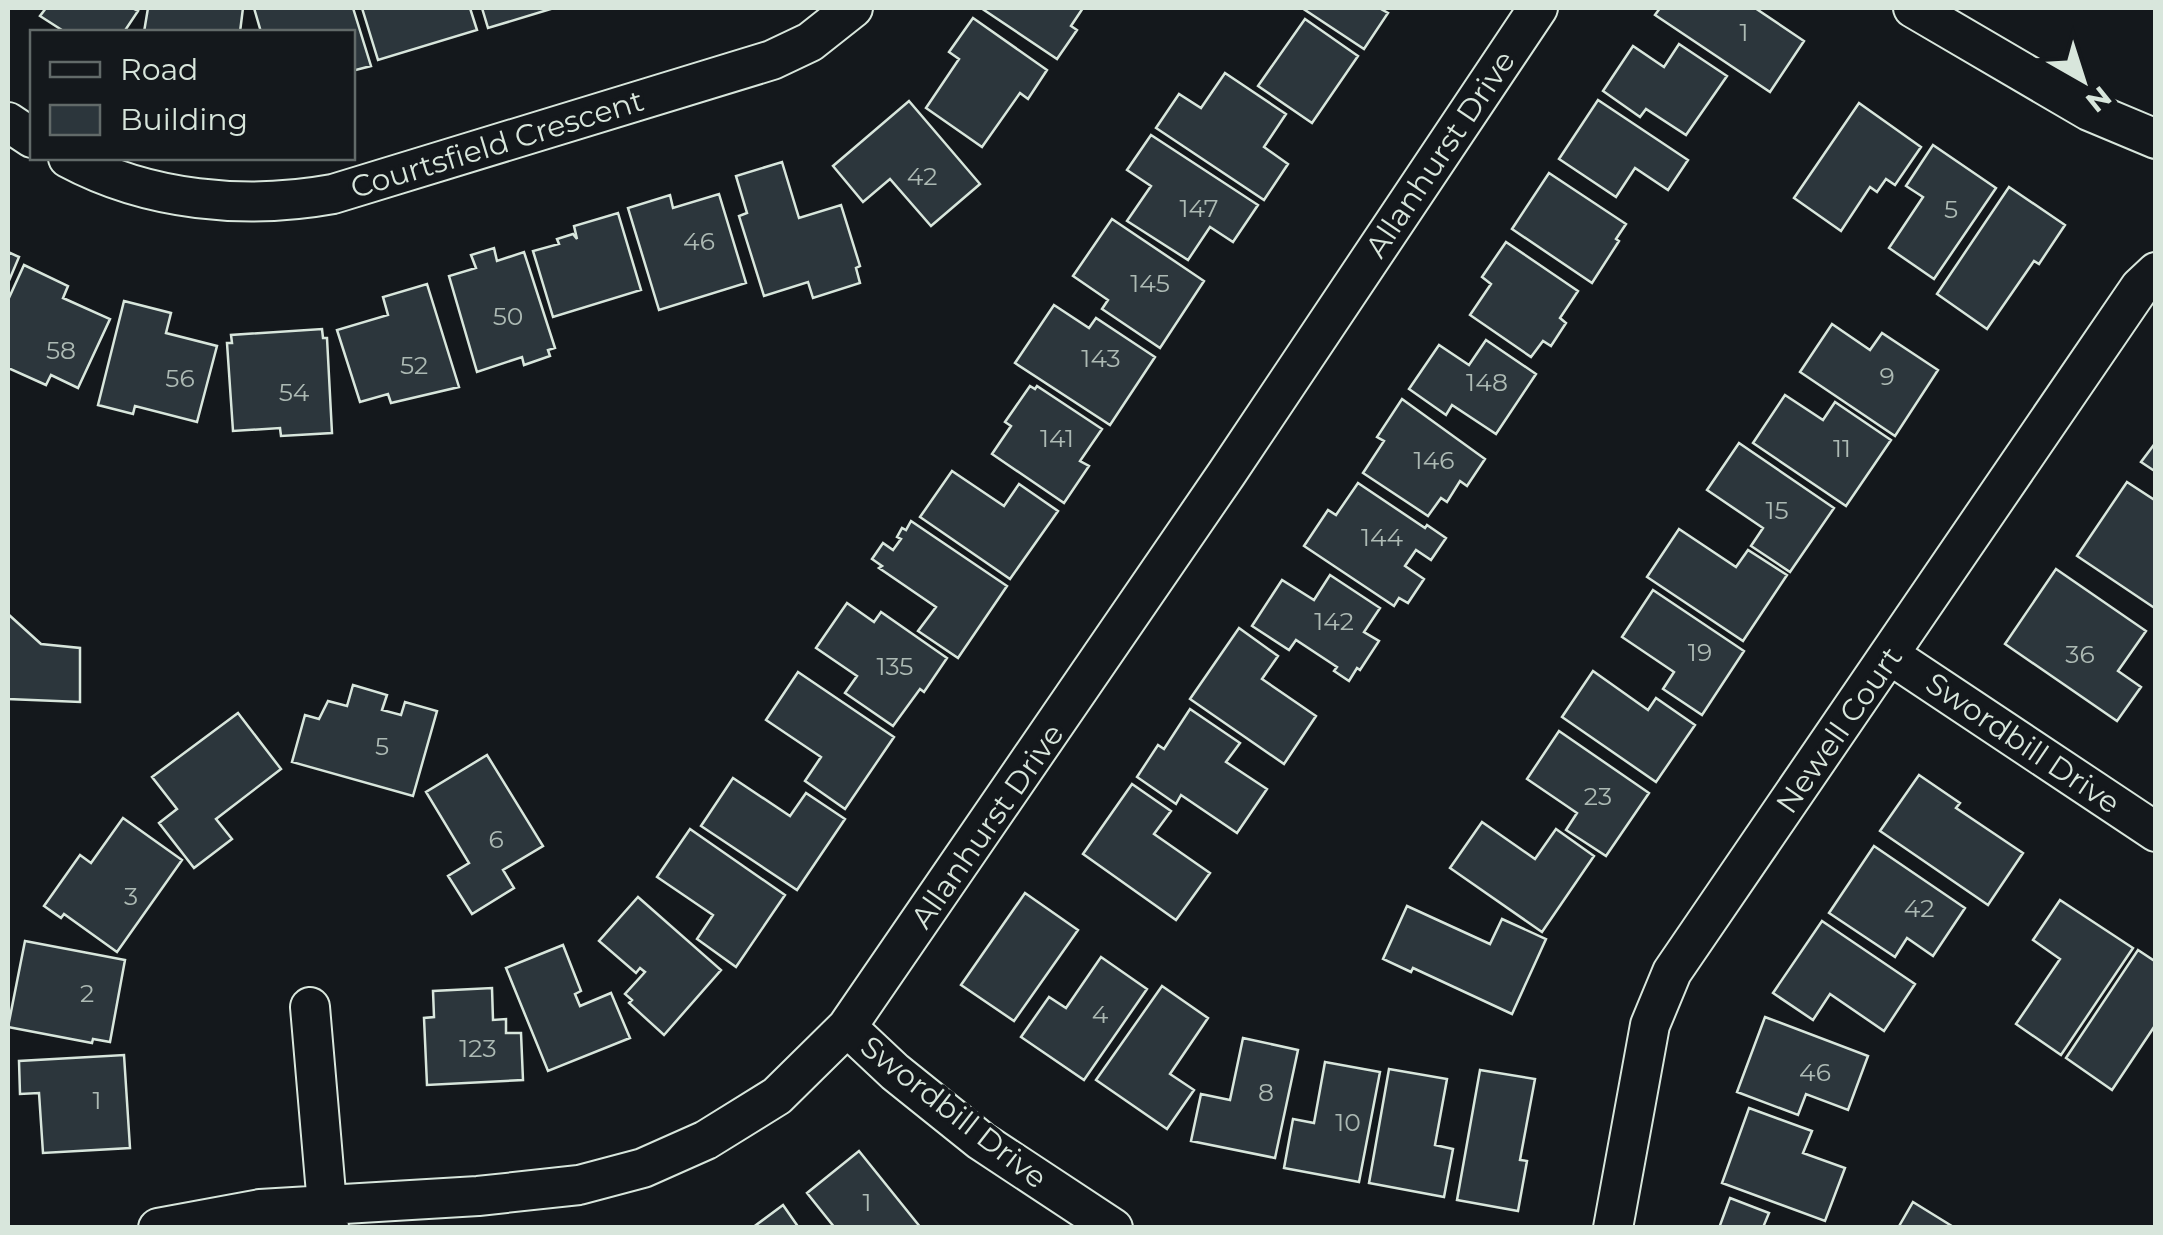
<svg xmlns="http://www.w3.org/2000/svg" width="2163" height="1235" font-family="Montserrat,sans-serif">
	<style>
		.building { fill: #2c363c; stroke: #d8e6dc; stroke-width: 2.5 }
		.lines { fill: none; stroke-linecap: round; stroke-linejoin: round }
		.street-casing { stroke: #d8e6dc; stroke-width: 42 }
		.street { stroke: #14181c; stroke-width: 38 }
		.labels { text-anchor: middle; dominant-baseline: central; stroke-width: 8; stroke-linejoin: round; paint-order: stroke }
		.number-label { font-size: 25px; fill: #adbab4 }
		.street-label { font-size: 30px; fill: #d8e6dc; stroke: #14181c }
	</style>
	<rect width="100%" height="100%" fill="#14181c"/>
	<path class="building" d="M46,8H132L138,11L124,32H65L40,16Z
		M148,8H243L240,32H144Z
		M254,8H353L371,66L352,71V32H261Z
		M362,8H470L477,30L378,60Z
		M482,8H554L488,28Z
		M981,8H1083L1071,26L1077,30L1057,59Z
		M1302,8H1379L1388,13L1364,49Z
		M1660,8H1755L1804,41L1770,92L1655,15Z
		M973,18L1047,70L1028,99L1020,93L982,147L926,108L959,59L949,52Z
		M1305,19L1358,56L1312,123L1258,86Z
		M1679,44L1727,76L1686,135L1646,109L1640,117L1603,91L1633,46L1664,67Z
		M1225,73L1286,114L1264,147L1288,164L1264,200L1156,128L1179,94L1201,108Z
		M1598,100L1688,160L1668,190L1635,168L1616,197L1559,159Z
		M909,101L980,184L931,226L890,179L863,202L833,166Z
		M1859,103L1921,147L1895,185L1886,179L1877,192L1870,187L1841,231L1794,198Z
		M1151,135L1258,205L1233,242L1210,227L1188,260L1127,221L1151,186L1127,170Z
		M1933,145L1996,188L1934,279L1889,248L1923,197L1906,186Z
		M782,162L799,218L841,205L860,266L856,268L860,283L813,298L808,282L764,296L739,216L747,213L736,176Z
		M1549,173L1626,224L1616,239L1619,241L1592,283L1512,229Z
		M2009,187L2065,225L2039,264L2034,261L1987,329L1937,294Z
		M719,194L746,283L659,310L628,208L670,195L673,208Z
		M618,213L641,290L553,317L533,251L559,244L557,239L573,234L577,239L574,226Z
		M1112,219L1204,281L1160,348L1102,309L1108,300L1073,276Z
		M1506,242L1578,291L1560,318L1566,323L1551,346L1543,341L1531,357L1470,315L1491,284L1482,277Z
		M494,248L497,261L524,252L555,348L548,350L550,356L524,365L522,357L477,372L449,276L476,268L471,255Z
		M8,252L19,257L8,283Z
		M24,265L68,286L63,298L110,319L78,388L51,375L46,385L8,368V300Z
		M427,284L459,387L391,403L388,394L360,402L337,330L388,315L383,297Z
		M124,301L171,313L166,333L217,346L197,422L135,406L133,414L98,405Z
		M1054,305L1089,328L1096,318L1155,357L1110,425L1015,363Z
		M1832,324L1870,350L1882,333L1938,370L1895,436L1800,372Z
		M322,329L323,338H327L332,433L281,436L280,428L233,431L227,343H232L231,335Z
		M1486,340L1536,374L1496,434L1452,405L1446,415L1409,389L1439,345L1469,365Z
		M1030,386L1035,389L1037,386L1102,429L1080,461L1089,466L1064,503L992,454L1011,426L1005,422Z
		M1785,395L1823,420L1835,402L1891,440L1846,506L1753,443Z
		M1402,399L1485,459L1467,486L1460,481L1447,502L1441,498L1428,516L1363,473L1384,441L1377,437Z
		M2156,442V472L2141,462Z
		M1739,443L1834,508L1790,572L1751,546L1763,528L1707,490Z
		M952,471L1004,506L1019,484L1058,511L1010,579L920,517Z
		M2127,482L2156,501V609L2077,556Z
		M1358,483L1425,528L1427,525L1446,538L1431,560L1416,550L1405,566L1424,579L1408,603L1399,598L1394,606L1304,546L1328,510L1336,515Z
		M911,521L1007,586L958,658L918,631L936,607L879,568L882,566L872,559L883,543L893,550L901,539L897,537L902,528L906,530Z
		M1679,529L1736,567L1748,550L1787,575L1743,641L1647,577Z
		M2056,569L2146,631L2118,671L2141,687L2117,721L2005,644Z
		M1330,575L1380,608L1364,632L1379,641L1360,670L1357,668L1349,681L1334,671L1337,667L1296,640L1289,650L1252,626L1282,580L1314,600Z
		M1653,590L1744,651L1702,715L1663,689L1674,672L1622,637Z
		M847,603L874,622L881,612L947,658L924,692L920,689L893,726L845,693L857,676L816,648Z
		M8,614L41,644L80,648V702L8,699Z
		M1239,628L1278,656L1262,679L1316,716L1284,764L1190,699Z
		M1593,671L1648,710L1656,698L1695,725L1656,782L1562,717Z
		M798,672L894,737L845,809L805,781L821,757L766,720Z
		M353,685L387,695L382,710L401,715L405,702L437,711L413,796L292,762L305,715L319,719L328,701L347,706Z
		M1190,709L1240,743L1226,762L1267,789L1237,833L1181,795L1176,804L1137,777L1158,745L1164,749Z
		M238,713L281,769L216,819L232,839L194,868L159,823L177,809L152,777Z
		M1559,731L1649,793L1606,856L1566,830L1577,813L1527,779Z
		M487,755L543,846L503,870L514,888L472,914L448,876L469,863L426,792Z
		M1919,775L1960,803L1956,808L2023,853L1988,905L1880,831Z
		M733,778L790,816L806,793L845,819L797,890L701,826Z
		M1132,784L1171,811L1154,834L1210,873L1176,920L1083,854Z
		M123,818L182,860L117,952L64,914L61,918L44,906L80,855L91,863Z
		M1482,822L1535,859L1556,829L1594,856L1542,932L1450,868Z
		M690,829L785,895L736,967L697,939L713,915L657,877Z
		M1874,846L1965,908L1933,956L1907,938L1895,957L1829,913Z
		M1025,893L1078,930L1014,1021L961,985Z
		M638,897L721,970L664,1035L629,1003L632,1000L625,994L645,972L640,968L636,973L599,941Z
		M2060,900L2133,948L2061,1055L2016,1024L2060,959L2033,940Z
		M1407,906L1490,944L1502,919L1546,939L1512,1014L1413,968L1411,972L1383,959Z
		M1822,921L1915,984L1884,1031L1830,994L1813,1020L1773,993Z
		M25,941L125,960L110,1042L93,1039L92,1043L8,1027Z
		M563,945L581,991L575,994L580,1006L611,993L630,1038L548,1071L506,968Z
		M2138,950L2156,962V1024L2112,1090L2066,1058Z
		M1101,957L1147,989L1084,1080L1021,1037L1049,997L1066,1008Z
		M1162,986L1208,1018L1170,1074L1194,1090L1167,1129L1096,1080Z
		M492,988L493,1020L506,1019V1033H521L523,1080L427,1085L424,1018L434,1017L433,991Z
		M1765,1017L1868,1056L1848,1110L1806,1094L1798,1115L1737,1092Z
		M1243,1038L1298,1050L1275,1158L1191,1141L1201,1094L1230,1100Z
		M124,1055L130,1148L43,1153L39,1093L20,1094L19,1061Z
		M1325,1062L1380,1072L1359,1182L1284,1168L1293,1119L1314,1123Z
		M1389,1069L1447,1079L1435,1145L1453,1149L1444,1197L1369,1183Z
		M1480,1070L1535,1079L1520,1160L1527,1161L1518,1211L1457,1200Z
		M1749,1108L1812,1131L1803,1153L1845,1168L1825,1221L1722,1183Z
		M859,1151L921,1228H835L807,1193Z
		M1730,1198L1769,1213L1764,1225L1771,1228H1719Z
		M1913,1202L1955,1228H1898Z
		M783,1205L799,1228H752Z"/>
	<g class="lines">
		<g class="street-casing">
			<path id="street" d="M1913,8L2089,111L2156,139
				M8,122L32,138
				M68,158C148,201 245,210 333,194L772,60L810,42L853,8
				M1890,655L2156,832
				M310,1007L329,1228
				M847,1027L895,1072L981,1141L1113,1228
				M158,1228L260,1209L478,1196L579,1185L643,1168L706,1140L777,1096L847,1027L1227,473L1538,8
				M1613,1228L1650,1025L1672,972L2140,287L2156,272"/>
		</g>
		<use href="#street" class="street"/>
	</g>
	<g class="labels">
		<g class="number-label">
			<text x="1744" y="32">1</text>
			<text x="922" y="176">42</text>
			<text x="1199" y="208">147</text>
			<text x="1951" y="209">5</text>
			<text x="699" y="241">46</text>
			<text x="1150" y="283">145</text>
			<text x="508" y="316">50</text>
			<text x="61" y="350">58</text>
			<text x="1101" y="358">143</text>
			<text x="414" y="365">52</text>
			<text x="1887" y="376">9</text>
			<text x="180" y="378">56</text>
			<text x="1487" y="382">148</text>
			<text x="294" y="392">54</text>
			<text x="1057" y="438">141</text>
			<text x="1842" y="448">11</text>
			<text x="1434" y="460">146</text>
			<text x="1777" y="510">15</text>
			<text x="1382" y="537">144</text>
			<text x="1334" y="621">142</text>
			<text x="1700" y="652">19</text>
			<text x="2080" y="654">36</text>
			<text x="895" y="666">135</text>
			<text x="382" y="746">5</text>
			<text x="1598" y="796">23</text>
			<text x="496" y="839">6</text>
			<text x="131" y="896">3</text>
			<text x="1919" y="908">42</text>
			<text x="87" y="993">2</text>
			<text x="1100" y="1014">4</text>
			<text x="478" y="1048">123</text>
			<text x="1815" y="1072">46</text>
			<text x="1266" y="1092">8</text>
			<text x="97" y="1100">1</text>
			<text x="1348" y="1122">10</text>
			<text x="867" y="1202">1</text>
		</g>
		<g class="street-label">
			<text transform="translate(497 144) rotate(-17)">Courtsfield Crescent</text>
			<text transform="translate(1440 154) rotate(-56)">Allanhurst Drive</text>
			<text transform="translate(1839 730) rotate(-55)">Newell Court</text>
			<text transform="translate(2023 743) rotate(34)">Swordbill Drive</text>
			<text transform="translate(987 826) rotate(-55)">Allanhurst Drive</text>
			<text transform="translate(954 1112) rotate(38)">Swordbill Drive</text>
		</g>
	</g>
	<rect width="2163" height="1235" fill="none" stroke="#d8e6dc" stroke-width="20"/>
	<rect x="30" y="30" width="325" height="130" fill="#14181c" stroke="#626a69" stroke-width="2.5"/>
	<rect x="50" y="62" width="50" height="15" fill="#14181c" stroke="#626a69" stroke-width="2.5"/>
	<text x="120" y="80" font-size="30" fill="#d8e6dc">Road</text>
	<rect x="50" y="105" width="50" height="30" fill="#2c363c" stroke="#626a69" stroke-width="2.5"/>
	<text x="120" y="130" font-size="30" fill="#d8e6dc">Building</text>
	<g transform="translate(2083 80) rotate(141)" stroke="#14181c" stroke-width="8" paint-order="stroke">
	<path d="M0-8L18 38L0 25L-18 38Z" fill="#d8e6dc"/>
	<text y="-15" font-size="28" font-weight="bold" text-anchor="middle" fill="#d8e6dc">N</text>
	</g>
</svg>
